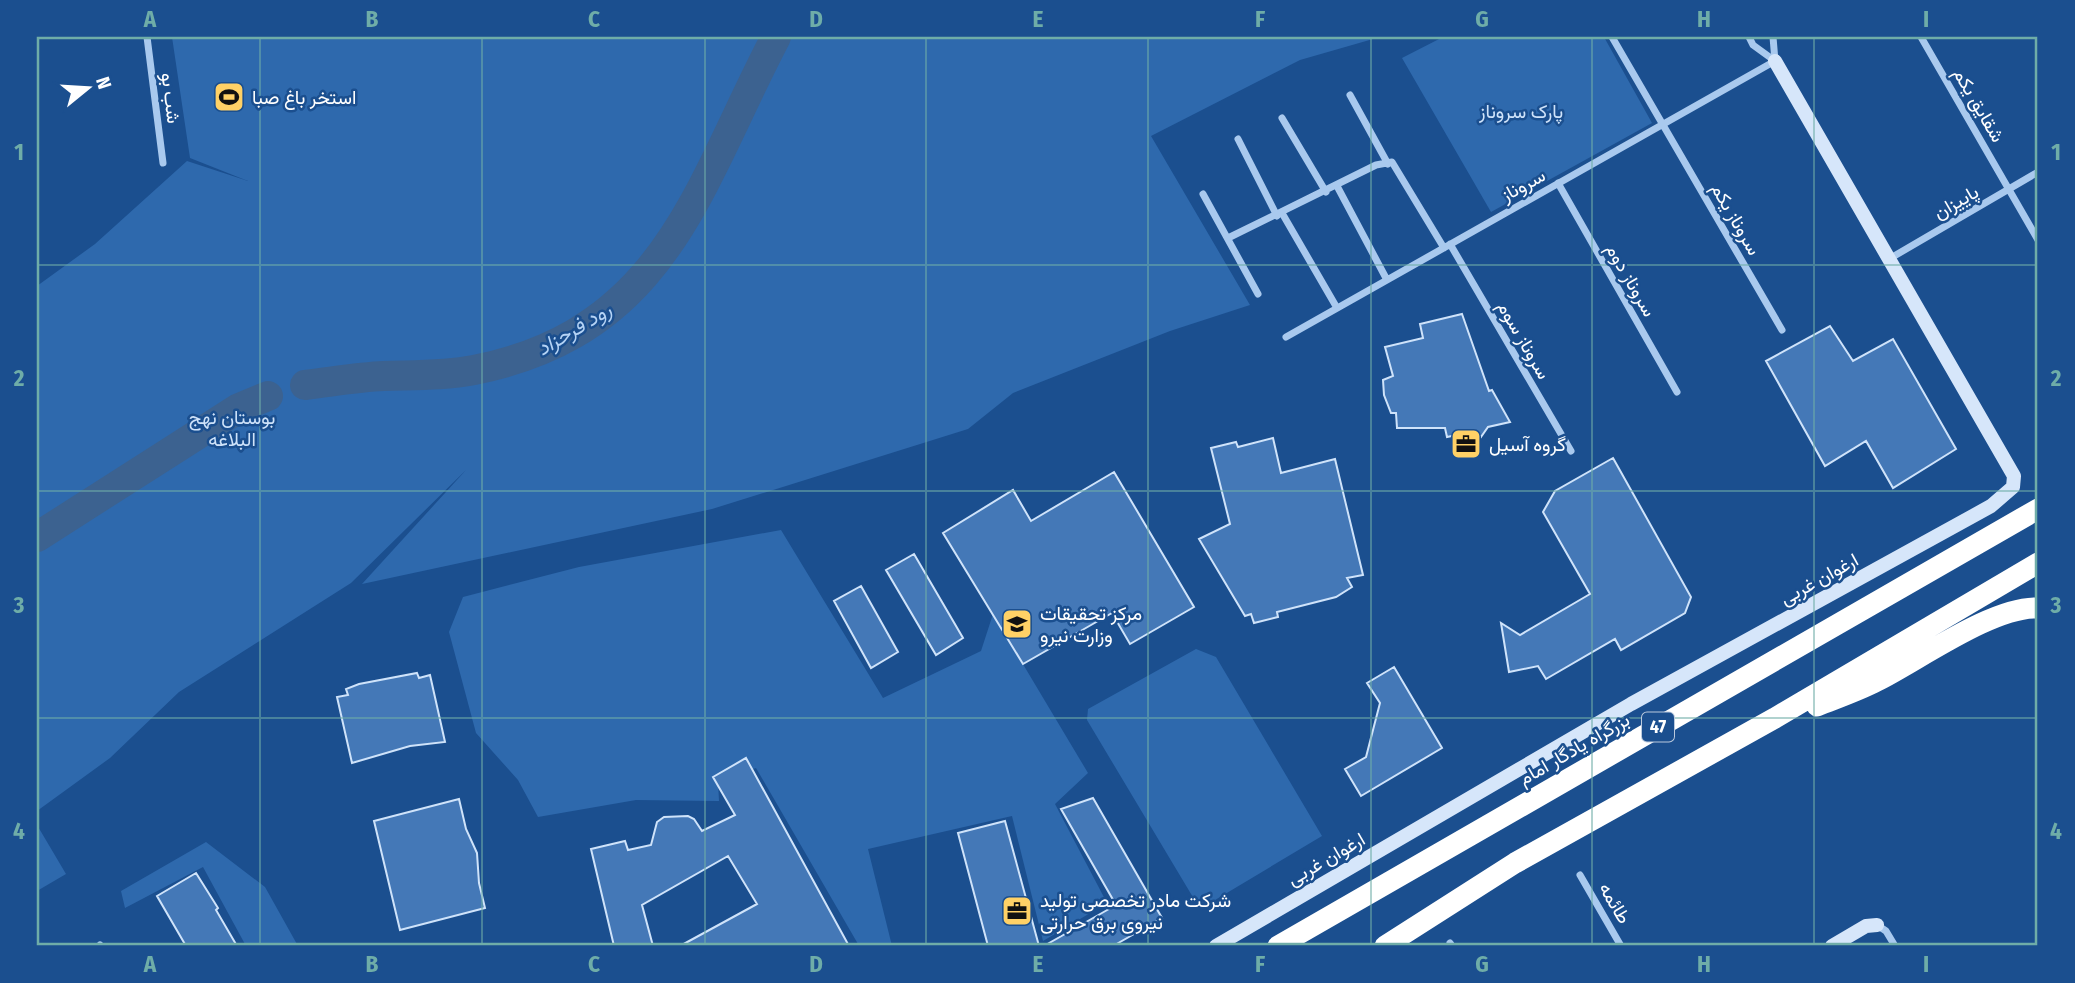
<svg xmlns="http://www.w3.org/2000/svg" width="2075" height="983" font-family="'Fira Sans Condensed',Vazirmatn,sans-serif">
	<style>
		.green { fill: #2e69ad }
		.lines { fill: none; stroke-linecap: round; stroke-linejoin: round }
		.river { stroke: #3c6290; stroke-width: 30 }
		.building { fill: #4478b7; stroke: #cfe3fa; stroke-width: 2 }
		.street { stroke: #a9c9ee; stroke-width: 7 }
		.secondary { stroke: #d6e6fa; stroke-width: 14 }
		.highway { stroke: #fff; stroke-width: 21 }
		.grid { fill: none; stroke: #6fada8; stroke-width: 2; stroke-opacity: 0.55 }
		.labels { text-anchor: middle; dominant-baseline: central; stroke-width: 5; stroke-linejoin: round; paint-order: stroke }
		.shield { fill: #1b4f8f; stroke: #bbcadd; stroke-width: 2 }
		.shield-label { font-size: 18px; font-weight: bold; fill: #fff }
		.poi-label { font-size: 19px; fill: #fff; stroke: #1b4f8f; text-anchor: start }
		.street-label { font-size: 19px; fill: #fff; stroke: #1b4f8f }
		.park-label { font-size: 19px; fill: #cfe3fa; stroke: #1b4f8f }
		.water-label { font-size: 21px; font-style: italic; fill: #b5d3f5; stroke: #1b4f8f }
		.neatline { fill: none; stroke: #6fada8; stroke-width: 2.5 }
		.grid-label { font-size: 23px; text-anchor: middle; font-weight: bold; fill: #6fada8 }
	</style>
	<rect width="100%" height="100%" fill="#1b4f8f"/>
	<path class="green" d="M172,37H1380L1300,60L1151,136L1250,305L1170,331L1013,393L968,429L712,509L362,584L466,470L351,583L179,692L110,758L37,811V286L95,244L187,161L248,181L190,158Z
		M1443,37H1604L1652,123L1491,212L1402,58Z
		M781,530L883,698L981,651L993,614L1088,773L1055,804L1107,903L1043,941L1012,816L868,849L892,946H855L858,944L756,768L718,781L719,801L636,800L538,817L518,780L476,733L449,632L463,597L579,567Z
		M1196,649L1216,657L1322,836L1200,909L1087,720L1088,709Z
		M37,825L66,874L37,891Z
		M206,842L265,887L298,946H246L203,867L125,908L121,891Z"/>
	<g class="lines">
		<path class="river" d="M305,385C331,382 358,377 384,376C414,375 444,376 474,370C666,332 697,187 776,37
			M37,537L239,408L268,396"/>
	</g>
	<path class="building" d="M1462,314L1489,391L1492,390L1510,422L1488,427L1481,437L1475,431L1447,437L1445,428H1397L1396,413H1391L1384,395L1383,380L1393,376L1385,347L1423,338L1420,324Z
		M1830,326L1853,361L1893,339L1956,449L1893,488L1866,441L1825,466L1766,361Z
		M1273,438L1281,473L1335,459L1363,575L1347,578L1352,587L1336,597L1277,612L1278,617L1254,623L1251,614L1245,616L1199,539L1230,524L1211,448L1236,442L1238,447Z
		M1613,458L1691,597L1685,613L1621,650L1615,639L1546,679L1538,666L1509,672L1501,623L1520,635L1590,594L1543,512L1555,491Z
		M1114,472L1194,607L1130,644L1112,613L1023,664L943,533L1013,490L1031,521Z
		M914,554L963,638L936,655L886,570Z
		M861,586L898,652L871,668L834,601Z
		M1394,667L1442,748L1361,796L1345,769L1366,757L1380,703L1367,683Z
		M417,673L419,678L430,675L445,742L410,746L352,763L337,697L348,695L346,689L359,684Z
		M746,758L849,946H680L757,904L728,856L642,905L653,946H614L591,849L625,841L628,850L651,845L657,822L664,817L688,816L694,819L702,831L735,815L713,777Z
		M1093,798L1162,918L1113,946H1044L1116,905L1061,809Z
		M459,799L466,829L477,853L479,883L485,908L400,930L374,821Z
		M1005,821L1039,946H988L958,833Z
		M196,873L218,908L216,910L237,946H186L157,896Z"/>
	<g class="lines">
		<path class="street" d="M147,37L163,163
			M1612,37L1782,330
			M1749,37L1753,45L1775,61
			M1773,37L1775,61
			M1921,37L2038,240
			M1350,95L1388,164
			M1282,118L1326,192
			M1238,139L1277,216
			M1558,183L1677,392
			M1337,186L1387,280
			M1203,194L1258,294
			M1282,213L1337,308
			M1228,238L1376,165L1392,162L1444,248
			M1450,244L1571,451
			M1889,259L2038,172
			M1286,337L1775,61
			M1580,875L1621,946
			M1877,925L1886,931L1895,946
			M1450,943L1452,946
			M100,945L101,946"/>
		<path class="secondary" d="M1216,946L1631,704L1991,506L2013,487L2014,476L1775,61
			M1832,946L1866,926L1877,925"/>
		<path class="highway" d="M1817,706C1837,698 1858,691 1877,681C1919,660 1993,606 2038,608
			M1278,946L2038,509
			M1385,946L1515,863L1775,718L2038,563"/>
	</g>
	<path class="grid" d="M260,37V946M482,37V946M705,37V946M926,37V946M1148,37V946M1371,37V946M1592,37V946M1814,37V946M37,265H2038M37,491H2038M37,718H2038"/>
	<defs>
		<g id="stadium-square" transform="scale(1.575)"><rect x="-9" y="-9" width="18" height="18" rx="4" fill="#ffd166" stroke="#1b4f8f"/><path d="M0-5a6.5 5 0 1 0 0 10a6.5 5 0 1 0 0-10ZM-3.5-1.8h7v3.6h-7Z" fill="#111"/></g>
		<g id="office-square" transform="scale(1.575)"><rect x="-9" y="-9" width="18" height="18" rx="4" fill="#ffd166" stroke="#1b4f8f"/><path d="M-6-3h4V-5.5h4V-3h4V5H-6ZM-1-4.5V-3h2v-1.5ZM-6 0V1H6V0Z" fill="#111"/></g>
		<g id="university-square" transform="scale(1.575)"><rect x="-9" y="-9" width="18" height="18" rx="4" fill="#ffd166" stroke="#1b4f8f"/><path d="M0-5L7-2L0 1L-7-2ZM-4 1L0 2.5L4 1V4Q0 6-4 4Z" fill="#111"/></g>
	</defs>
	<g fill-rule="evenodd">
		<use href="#stadium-square" x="229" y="97"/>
		<use href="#office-square" x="1466" y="444"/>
		<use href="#university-square" x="1017" y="624"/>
		<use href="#office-square" x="1017" y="911"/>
	</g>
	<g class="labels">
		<rect class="shield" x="1642" y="712.5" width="32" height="29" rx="5"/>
		<g class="shield-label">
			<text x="1658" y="727">47</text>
		</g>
		<g class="poi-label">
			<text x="252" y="97">استخر باغ صبا</text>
			<text x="1489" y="444">گروه آسیل</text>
			<text x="1040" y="613">مرکز تحقیقات<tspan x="1040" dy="22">وزارت نیرو</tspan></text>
			<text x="1040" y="900">شرکت مادر تخصصی تولید<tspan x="1040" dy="22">نیروی برق حرارتی</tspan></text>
		</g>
		<g class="street-label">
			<text transform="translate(171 98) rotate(83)">شب بو</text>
			<text transform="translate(1979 105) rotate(60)">شقایق یکم</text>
			<text transform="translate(1523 185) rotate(-29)">سروناز</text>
			<text transform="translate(1956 202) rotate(-30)">پاییزان</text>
			<text transform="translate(1736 219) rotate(60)">سروناز یکم</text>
			<text transform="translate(1631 280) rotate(60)">سروناز دوم</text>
			<text transform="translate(1524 340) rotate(60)">سروناز سوم</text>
			<text transform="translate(1819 579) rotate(-29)">ارغوان غربی</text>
			<text transform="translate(1574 749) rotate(-30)">بزرگراه یادگار امام</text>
			<text transform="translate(1326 859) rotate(-30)">ارغوان غربی</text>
			<text transform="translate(1615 903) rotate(60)">طائمه</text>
		</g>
		<g class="park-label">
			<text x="1521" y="111">پارک سروناز</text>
			<text x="232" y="417">بوستان نهج<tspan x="232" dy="22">البلاغه</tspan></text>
		</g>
		<g class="water-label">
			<text transform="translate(574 329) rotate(-31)">رود فرحزاد</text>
		</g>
	</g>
	<rect width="2075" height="983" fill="none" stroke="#1b4f8f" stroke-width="77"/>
	<g transform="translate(88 88) rotate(72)" stroke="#1b4f8f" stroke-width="5" paint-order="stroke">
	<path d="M0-5L12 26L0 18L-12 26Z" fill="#ffffff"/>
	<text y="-10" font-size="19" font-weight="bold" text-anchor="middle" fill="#ffffff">N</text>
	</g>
	<rect x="38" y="38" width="1998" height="906" class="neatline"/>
	<g class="grid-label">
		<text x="150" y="27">A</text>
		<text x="372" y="27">B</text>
		<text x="594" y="27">C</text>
		<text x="816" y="27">D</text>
		<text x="1038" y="27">E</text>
		<text x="1260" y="27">F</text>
		<text x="1482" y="27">G</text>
		<text x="1704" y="27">H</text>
		<text x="1926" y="27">I</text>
		<text x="19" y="160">1</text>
		<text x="2056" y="160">1</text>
		<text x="19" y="386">2</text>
		<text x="2056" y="386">2</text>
		<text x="19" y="613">3</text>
		<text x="2056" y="613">3</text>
		<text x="19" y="839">4</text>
		<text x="2056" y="839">4</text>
		<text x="150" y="972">A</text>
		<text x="372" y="972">B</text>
		<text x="594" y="972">C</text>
		<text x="816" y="972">D</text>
		<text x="1038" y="972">E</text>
		<text x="1260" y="972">F</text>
		<text x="1482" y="972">G</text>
		<text x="1704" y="972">H</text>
		<text x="1926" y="972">I</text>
	</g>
</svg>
